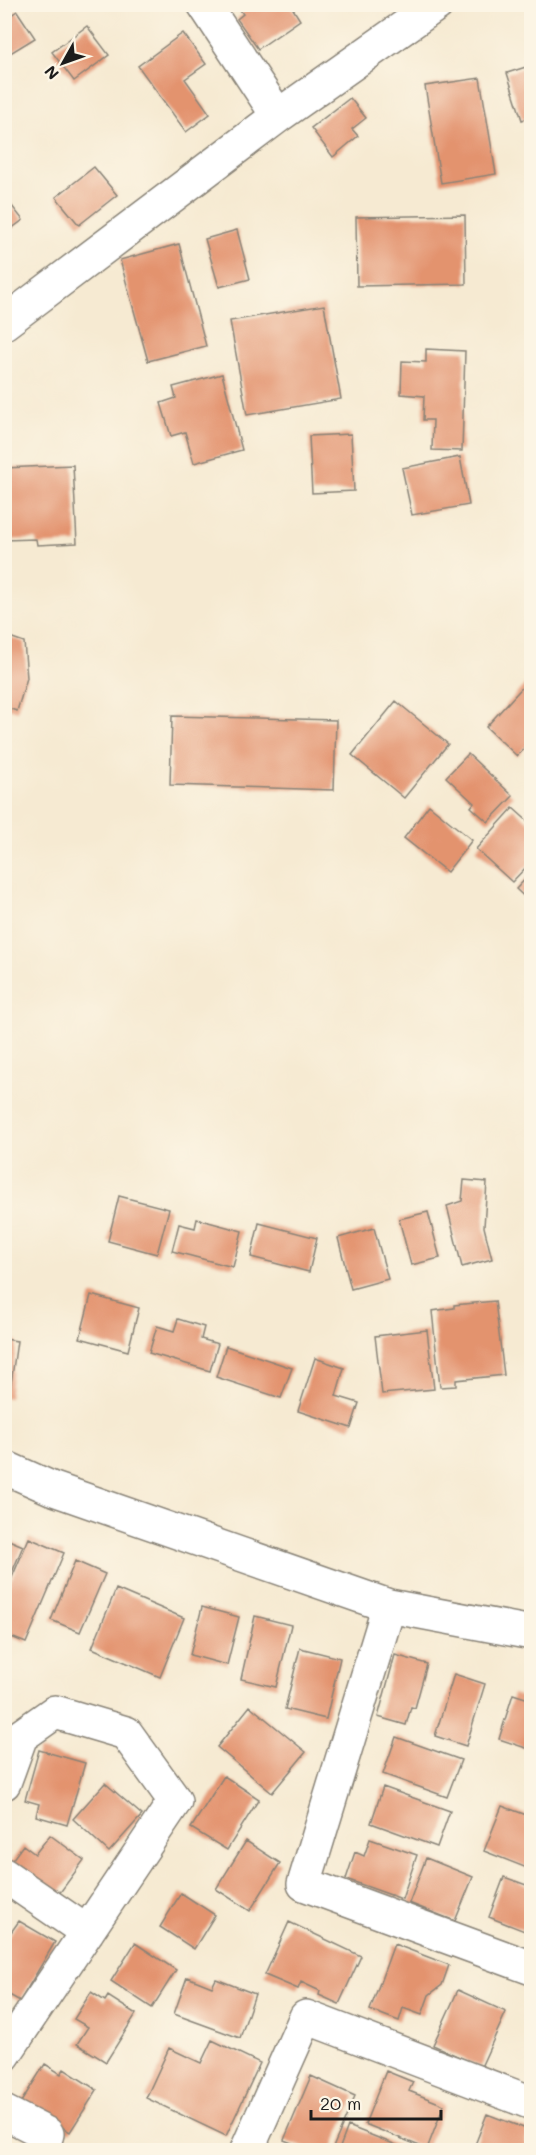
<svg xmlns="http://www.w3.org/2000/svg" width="536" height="2155" font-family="Mali,sans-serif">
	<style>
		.building { fill: #e3936e }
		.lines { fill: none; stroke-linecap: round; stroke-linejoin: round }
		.street-casing { stroke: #898377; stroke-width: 36 }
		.street { stroke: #fff; stroke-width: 33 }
	</style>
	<rect width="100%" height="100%" fill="#fcf5e5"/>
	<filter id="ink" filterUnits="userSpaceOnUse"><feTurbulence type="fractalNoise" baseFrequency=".0167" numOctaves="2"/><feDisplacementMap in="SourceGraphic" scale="12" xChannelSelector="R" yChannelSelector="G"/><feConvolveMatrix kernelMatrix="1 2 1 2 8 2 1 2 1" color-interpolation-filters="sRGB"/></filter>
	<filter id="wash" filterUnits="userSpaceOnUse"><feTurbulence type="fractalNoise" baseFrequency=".008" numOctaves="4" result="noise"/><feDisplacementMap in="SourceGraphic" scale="24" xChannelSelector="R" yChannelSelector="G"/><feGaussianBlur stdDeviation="1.35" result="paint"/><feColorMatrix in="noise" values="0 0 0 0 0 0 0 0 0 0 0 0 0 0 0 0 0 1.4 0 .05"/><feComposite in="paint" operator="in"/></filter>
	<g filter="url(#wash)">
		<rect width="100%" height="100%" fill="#f6ead2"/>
		<g id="blocks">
			<path class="building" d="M236,4H290L300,20L258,49L237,19L243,14Z
				M17,11L35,38L4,57V20Z
				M87,26L109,55L74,81L52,52Z
				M183,33L206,64L185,79L210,114L186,132L138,66Z
				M532,65V117L522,120L507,73Z
				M480,78L496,174L441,183L425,86Z
				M350,98L366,118L352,129L358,136L333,157L311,128Z
				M94,167L117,195L79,225L56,197Z
				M4,196L23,220L4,234Z
				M465,215L466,284L357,286L356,217Z
				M237,230L250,279L219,287L205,239Z
				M179,244L206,346L148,361L120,260Z
				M324,305L341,399L247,415L230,321Z
				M426,349L465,351L462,451L432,450L433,420H423L424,396L401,394L402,361L426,362Z
				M222,374L242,450L194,463L185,432L171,436L161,403L176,398L173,387Z
				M351,434L354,491L312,493L309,436Z
				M460,457L469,505L412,515L402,468Z
				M73,465L77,543L37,545L36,539L4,540V468Z
				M4,635L24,642L27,678L17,711L4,707Z
				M529,680L532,682V740L517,756L486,727Z
				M396,701L448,744L404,798L352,755Z
				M172,716L336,720L334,790L170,785Z
				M468,754L513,796L488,822L471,807L474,803L446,777Z
				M429,805L472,840L447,872L404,838Z
				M513,808L532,825V861L512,882L476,849Z
				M532,872V904L516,889Z
				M464,1180L487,1182L484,1227L492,1259L462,1267L447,1206L462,1201Z
				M119,1196L169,1209L157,1254L108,1241Z
				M428,1212L440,1258L411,1265L399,1219Z
				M197,1219L242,1231L233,1267L172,1251L179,1224L195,1228Z
				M259,1223L317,1238L309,1272L251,1257Z
				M374,1228L388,1279L351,1289L338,1238Z
				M91,1295L139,1308L128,1351L80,1338Z
				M495,1301L504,1375L456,1380V1386L440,1387L432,1311L454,1308V1305Z
				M178,1319L204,1327L201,1339L218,1344L210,1371L149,1353L157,1326L174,1331Z
				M427,1330L434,1389L382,1394L375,1336Z
				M4,1339L17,1341L9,1398L4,1397Z
				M226,1346L292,1368L281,1398L216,1377Z
				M315,1358L344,1368L336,1396L359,1403L351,1428L298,1411Z
				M4,1538L23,1546L5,1589H4Z
				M29,1538L64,1553L26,1643L4,1634V1596Z
				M75,1561L105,1574L80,1632L51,1620Z
				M116,1589L184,1618L160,1677L92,1648Z
				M202,1607L239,1617L227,1665L190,1655Z
				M255,1616L291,1625L276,1687L241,1679Z
				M300,1648L340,1658L326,1719L285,1709Z
				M395,1655L427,1664L415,1708L411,1707L406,1725L378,1717Z
				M454,1674L485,1684L466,1746L435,1736Z
				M513,1694L532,1700V1750L499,1739Z
				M250,1706L306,1752L272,1793L217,1747Z
				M396,1737L461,1760L447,1797L383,1774Z
				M39,1750L85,1763L67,1825L36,1816L39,1804L25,1800Z
				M224,1776L259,1799L227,1850L191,1828Z
				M105,1783L142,1815L109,1852L73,1819Z
				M383,1787L450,1811L437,1847L371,1823Z
				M502,1806L532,1817V1870L484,1851Z
				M50,1835L84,1860L56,1898L10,1863L23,1845L35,1854Z
				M370,1839L417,1855L402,1899L346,1879L355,1852L364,1856Z
				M246,1841L280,1863L250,1911L216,1889Z
				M426,1858L473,1877L455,1921L409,1903Z
				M504,1877L532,1887V1934L489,1917Z
				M181,1893L215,1915L194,1949L160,1927Z
				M19,1921L55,1942L20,2001L4,1992V1942Z
				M289,1922L361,1956L339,2004L319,1995L320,1991L301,1982L298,1989L265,1975Z
				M135,1943L176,1970L152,2008L111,1981Z
				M394,1944L449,1965L442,1985L429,1995L422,2015L403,2008L399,2021L370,2010Z
				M187,1977L212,1987L216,1979L255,1994L240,2038L174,2014Z
				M458,1990L506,2012L481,2067L433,2045Z
				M91,1992L105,2001L108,1996L136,2014L106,2062L77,2044L88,2027L74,2019Z
				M212,2040L260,2063L226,2136L146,2098L169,2048L201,2063Z
				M45,2064L61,2074L64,2069L97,2090L70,2132L21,2102Z
				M386,2071L413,2082L409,2091L444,2105L427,2149L365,2124Z
				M311,2076L355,2096L332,2150H309L284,2140Z
				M487,2114L529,2130L525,2142L532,2145V2150H473Z
				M348,2126L409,2150H339Z"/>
		</g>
	</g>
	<g filter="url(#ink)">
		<use href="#blocks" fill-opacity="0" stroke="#898377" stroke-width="1.5"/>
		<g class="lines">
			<g class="street-casing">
				<path id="street" d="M204,4L278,116
					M4,323L278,116L437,4
					M4,1467L51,1488L389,1606L532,1633
					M389,1606L304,1884L532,1968
					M4,1783L21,1736L55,1712L126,1733L175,1801L4,2055
					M4,1875L87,1932
					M4,2112L47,2134L42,2150
					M247,2150L306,2017L532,2103"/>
			</g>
			<use href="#street" class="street"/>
		</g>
	</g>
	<rect width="536" height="2155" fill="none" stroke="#fcf5e5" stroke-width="24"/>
	<g transform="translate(63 63) rotate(230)" stroke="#fcf5e5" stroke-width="4.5" paint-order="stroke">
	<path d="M0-4.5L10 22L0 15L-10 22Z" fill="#1c1c1c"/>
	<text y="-9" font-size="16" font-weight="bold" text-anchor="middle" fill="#1c1c1c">N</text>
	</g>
	<path d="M311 2110v9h130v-9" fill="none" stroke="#1c1c1c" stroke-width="3"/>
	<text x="320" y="2110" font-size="18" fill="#1c1c1c" stroke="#fcf5e5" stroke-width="4.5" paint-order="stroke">20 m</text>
</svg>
